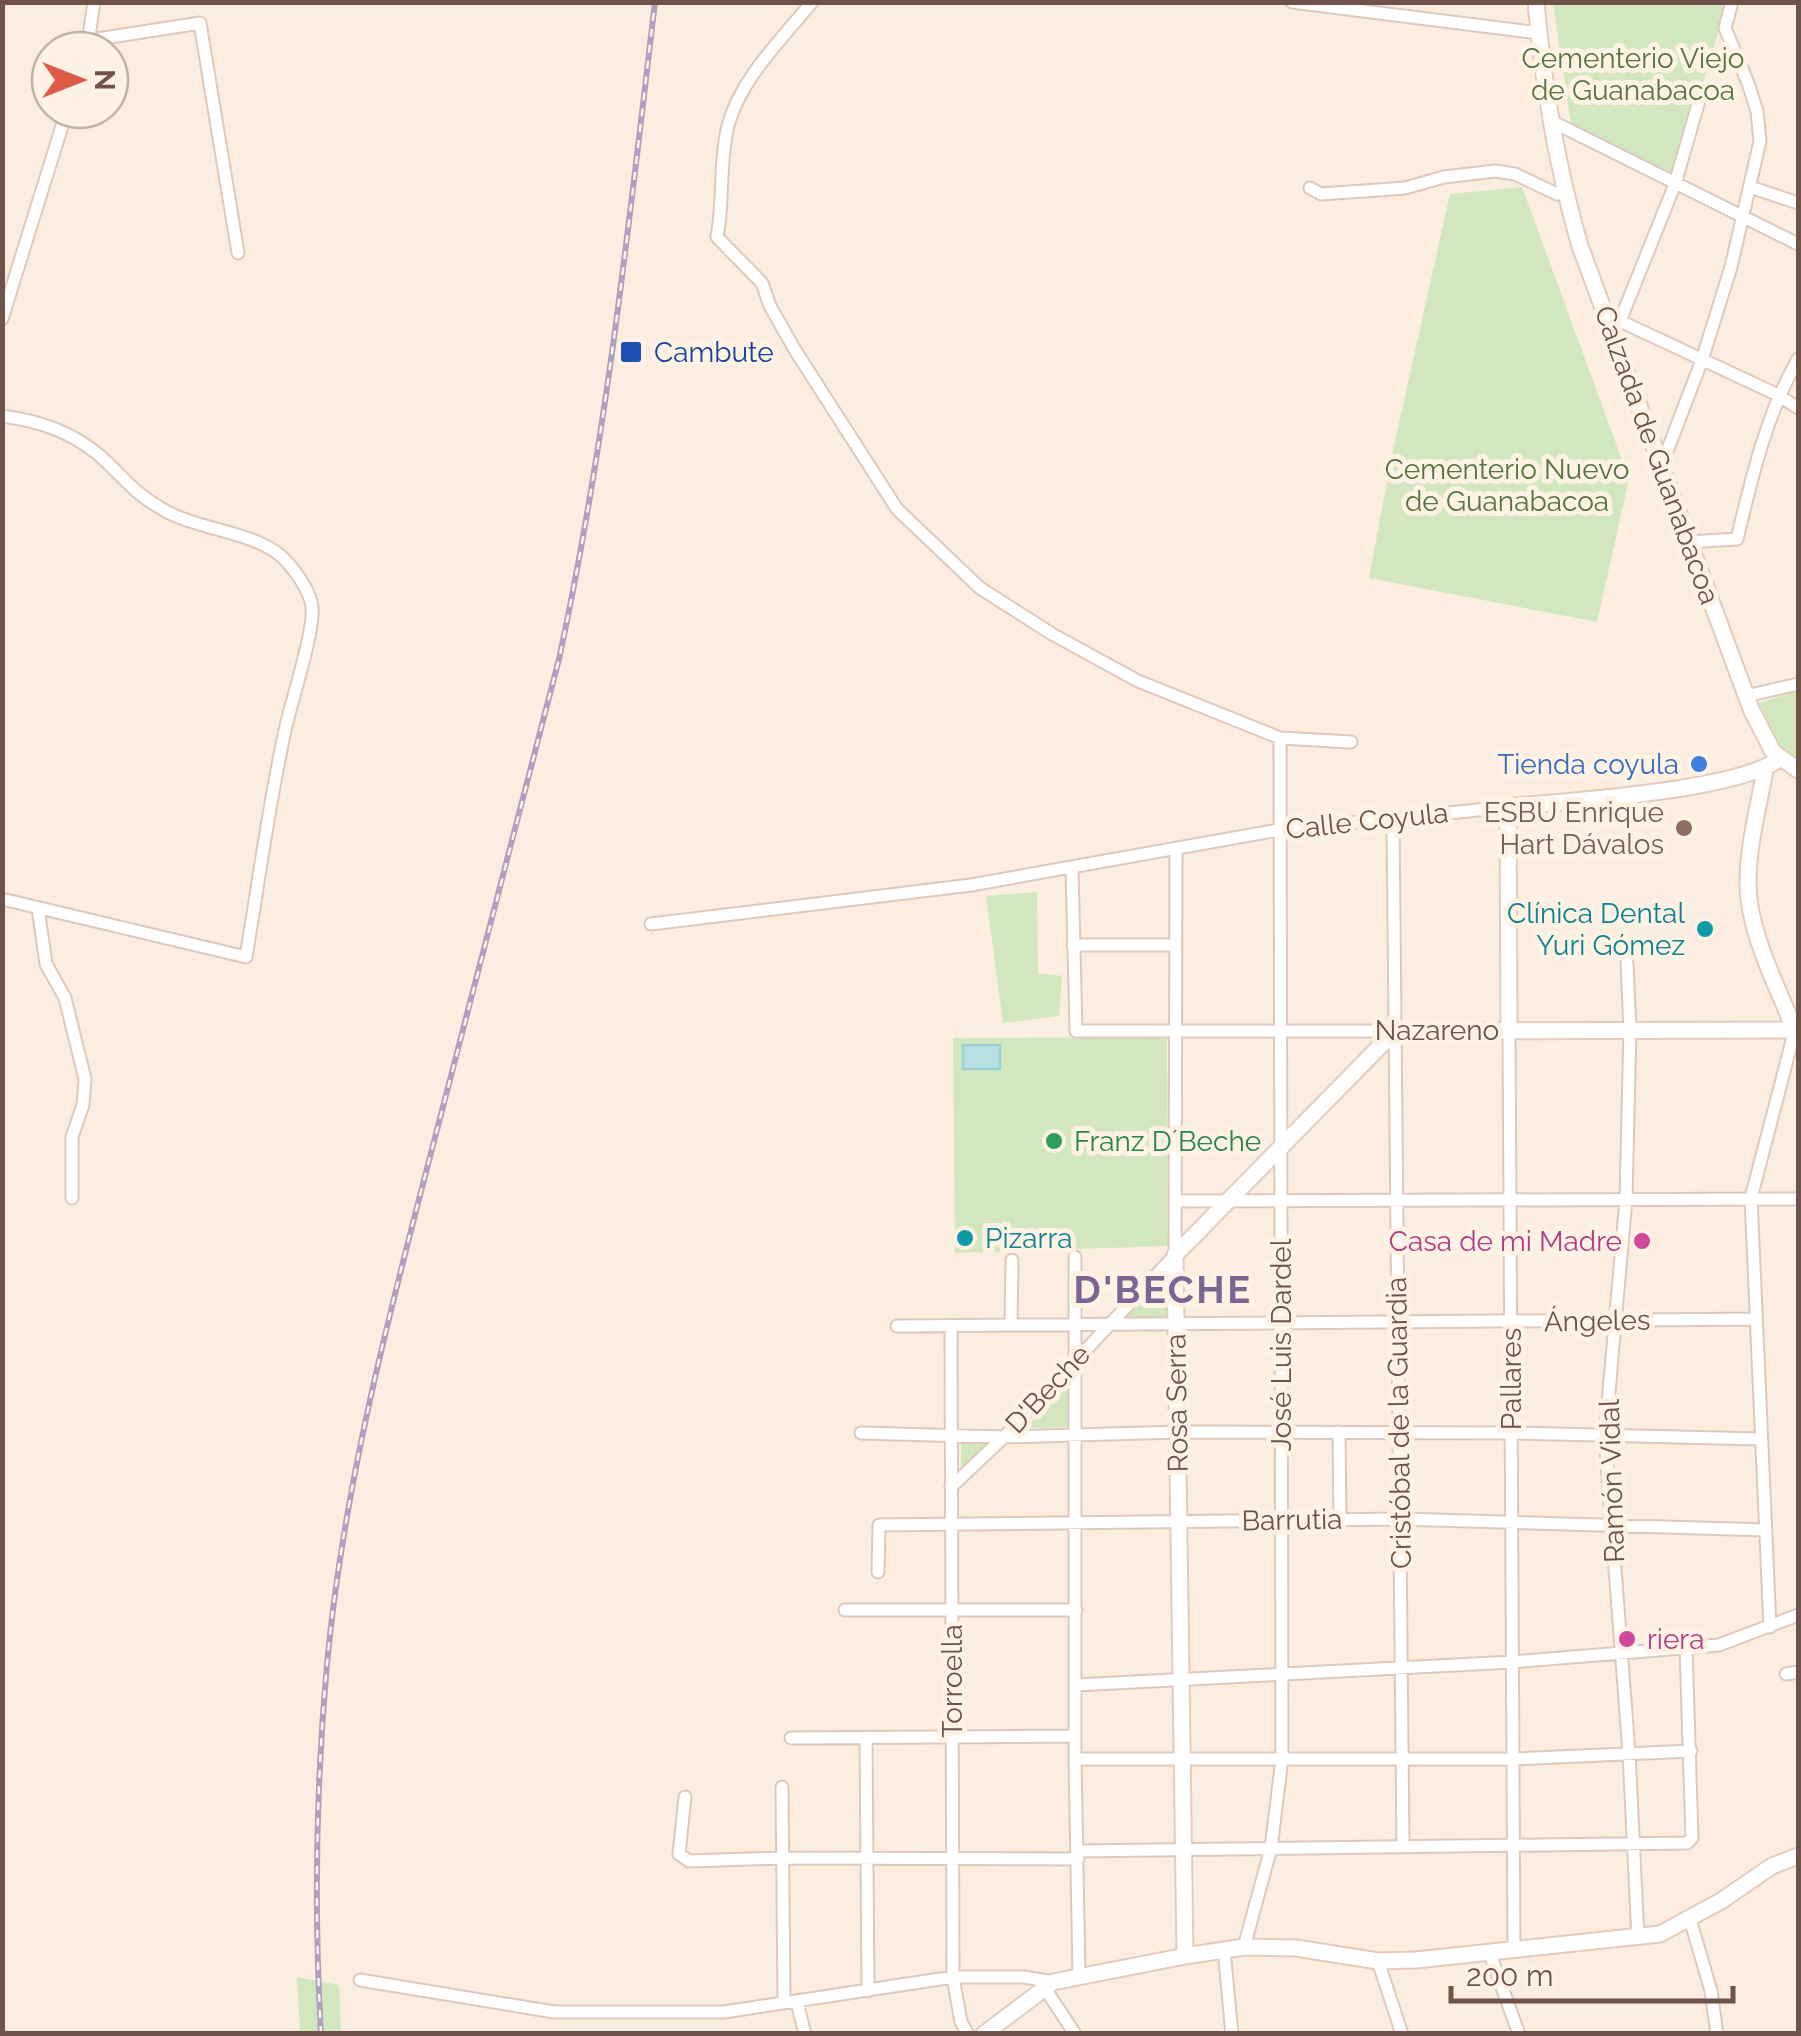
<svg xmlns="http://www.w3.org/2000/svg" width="1801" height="2036" font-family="Raleway,sans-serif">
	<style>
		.green { fill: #d3e7bf }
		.water { fill: #b6e0e2; stroke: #9cd1d4; stroke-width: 2.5 }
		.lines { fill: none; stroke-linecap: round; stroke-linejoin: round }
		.street-casing { stroke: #dec9bc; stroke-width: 15 }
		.secondary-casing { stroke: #e5cbbc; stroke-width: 19 }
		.street { stroke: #fff; stroke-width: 11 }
		.secondary { stroke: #fff; stroke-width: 15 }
		.rail-casing { stroke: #afa0c2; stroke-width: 6 }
		.rail { stroke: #fef2e5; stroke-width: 2.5; stroke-dasharray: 8; stroke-linecap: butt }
		.transit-dot { fill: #1a4fb4; stroke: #fef2e5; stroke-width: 4 }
		.shop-dot { fill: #3f7fe0; stroke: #fef2e5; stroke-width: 4 }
		.education-dot { fill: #8d6e63; stroke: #fef2e5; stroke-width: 4 }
		.culture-dot { fill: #0f9aa8; stroke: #fef2e5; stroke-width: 4 }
		.leisure-dot { fill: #2e9e5b; stroke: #fef2e5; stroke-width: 4 }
		.hotel-dot { fill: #d1479c; stroke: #fef2e5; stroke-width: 4 }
		.labels { text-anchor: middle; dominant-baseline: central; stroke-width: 10; stroke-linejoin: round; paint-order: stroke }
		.park-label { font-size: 28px; fill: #567542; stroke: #fef2e5 }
		.transit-label { font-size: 28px; fill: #164399; stroke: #fef2e5; text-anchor: start }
		.street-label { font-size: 28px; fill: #6f5249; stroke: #fef2e5 }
		.shop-label { font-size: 28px; fill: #366cbe; stroke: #fef2e5; text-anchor: end }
		.education-label { font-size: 28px; fill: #785e54; stroke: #fef2e5; text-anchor: end }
		.culture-label { font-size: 28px; fill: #0d838f; stroke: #fef2e5; text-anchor: end }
		.leisure-label { font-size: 28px; fill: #27864d; stroke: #fef2e5; text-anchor: start }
		.hotel-label { font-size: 28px; fill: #b23c85; stroke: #fef2e5; text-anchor: end }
		.district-label { font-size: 38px; font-weight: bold; letter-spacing: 2.5px; fill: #7e6493; stroke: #fef2e5 }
	</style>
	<rect width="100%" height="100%" fill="#fbeddf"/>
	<path class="green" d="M1553,3H1727L1675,175L1571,124Z
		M1522,187L1629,479L1597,622L1369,578L1393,450L1450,194Z
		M1798,691V762C1775,747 1769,728 1759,703Z
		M1037,892L1038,973L1062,976L1059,1016L1003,1023L986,896Z
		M1167,1037L1168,1246L955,1253L953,1038Z
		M1173,1263L1174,1320L1122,1321Z
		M1070,1382L1071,1427L1026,1428Z
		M997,1439L961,1476V1440Z
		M297,1977L339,1985L341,2033H300Z"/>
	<path class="water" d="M963,1045H1000V1069H963Z"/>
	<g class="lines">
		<g class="street-casing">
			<path id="street" d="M812,2C782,39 740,79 728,126C719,162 724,201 717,237L762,283L770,306L795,350L897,509L980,588L1052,634L1138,681L1280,738L1351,742
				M1292,2L1539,33
				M91,40L200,23L238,253
				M87,50L94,2
				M1551,121L1798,244
				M1750,187L1798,203
				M1310,188L1321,194L1405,188L1444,177L1495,171L1515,174L1557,194L1565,193
				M2,319L67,110
				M1620,321L1675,184L1699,101
				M1617,323L1620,321L1778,395L1798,408
				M2,416C39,421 70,431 99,455C123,476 131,491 162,509C197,530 252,531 281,556C293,567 310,590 312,607C315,628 292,700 286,726C269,802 259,880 246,957L2,899
				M1661,467L1702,360L1731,267L1760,141L1757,111L1748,83L1725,28L1732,2
				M1689,542L1737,539C1752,477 1766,415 1798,359
				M1746,696L1798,684
				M1393,819L1403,1847
				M1072,869L1076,1031H1395
				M38,908L46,964L65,998L85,1079L83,1105L72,1137V1198
				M651,924L971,885L1278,830L1508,807
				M1073,945H1176
				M1627,963L1630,1029L1626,1199L1605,1437L1629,1753L1638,1938
				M1509,1030L1514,1951
				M1176,1201L1798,1199
				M1075,1257V1759L1079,1976
				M1011,1324L1012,1260
				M897,1326L1756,1319
				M951,1326L953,1977L961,2022L968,2034
				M1339,1432L1340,1520
				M861,1433L1004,1437L1178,1432L1511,1433L1761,1439
				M951,1487L1004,1437L1175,1255L1176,850
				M878,1572L879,1525L1400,1519L1765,1530
				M845,1610H1076
				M1770,1627L1751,1198L1798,1018
				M1786,1674L1798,1672
				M1076,1685L1512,1662L1719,1645L1798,1615
				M791,1738L1075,1736
				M866,1738L868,1991
				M1075,1759H1513L1691,1751
				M782,1787L784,2003
				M685,1797L679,1854L689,1861L783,1858L1078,1859
				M1078,1851L1687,1843L1692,1838L1686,1647
				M1690,1919L1711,1991L1717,2034
				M1244,1947L1271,1848L1282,1759L1280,738
				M1224,1950L1232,2034
				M1490,1954L1519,2034
				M1378,1961L1402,2034
				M360,1980L554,2012H724L953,1977H1024L1053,1982
				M1044,1987L1075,2034
				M797,2002L805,2034"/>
		</g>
		<g class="secondary-casing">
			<path id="secondary" d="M1536,2C1543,84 1557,167 1580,246L1751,709L1773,752L1798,770
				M1765,770C1758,811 1744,858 1749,900C1755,945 1778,988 1795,1031
				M1509,1030L1508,807C1567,801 1737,791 1779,759
				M1185,1956L1175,1255L1395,1031L1798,1030
				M984,2034L1053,1982L1185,1956L1244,1947L1296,1948L1378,1961L1416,1960L1660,1934L1721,1901L1772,1866L1798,1856"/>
		</g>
		<use href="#street" class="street"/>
		<use href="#secondary" class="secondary"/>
		<g class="rail-casing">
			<path id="rail" d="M321,2034C314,1912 316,1786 327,1664C344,1481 392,1303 438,1126C479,970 519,814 559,659C606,442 629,222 655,2"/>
		</g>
		<use href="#rail" class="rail"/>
	</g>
	<rect class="transit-dot" x="619" y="340" width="24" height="24" rx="5"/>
	<circle class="shop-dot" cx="1699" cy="764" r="10"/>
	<circle class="education-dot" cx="1684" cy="828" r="10"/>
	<g class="culture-dot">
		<circle cx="1705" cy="929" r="10"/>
		<circle cx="965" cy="1238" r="10"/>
	</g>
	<circle class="leisure-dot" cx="1054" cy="1141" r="10"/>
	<g class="hotel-dot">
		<circle cx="1642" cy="1241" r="10"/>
		<circle cx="1627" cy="1639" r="10"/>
	</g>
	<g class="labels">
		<g class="park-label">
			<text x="1633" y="58">Cementerio Viejo<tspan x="1633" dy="32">de Guanabacoa</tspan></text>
			<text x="1507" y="469">Cementerio Nuevo<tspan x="1507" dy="32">de Guanabacoa</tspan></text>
		</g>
		<g class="transit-label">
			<text x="654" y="352">Cambute</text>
		</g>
		<g class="street-label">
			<text transform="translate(1657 455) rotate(70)">Calzada de Guanabacoa</text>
			<text transform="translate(1367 821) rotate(-6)">Calle Coyula</text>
			<text x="1437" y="1030">Nazareno</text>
			<text transform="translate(1597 1321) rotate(-1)">Ángeles</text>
			<text transform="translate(1281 1345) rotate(-90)">José Luis Dardel</text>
			<text transform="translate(1511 1379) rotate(-90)">Pallares</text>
			<text transform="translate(1048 1389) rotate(-47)">D'Beche</text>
			<text transform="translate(1177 1403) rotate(-91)">Rosa Serra</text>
			<text transform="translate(1399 1423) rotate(-91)">Cristóbal de la Guardia</text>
			<text transform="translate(1612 1481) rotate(-92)">Ramón Vidal</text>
			<text transform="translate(1292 1520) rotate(-1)">Barrutia</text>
			<text transform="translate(952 1681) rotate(-90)">Torroella</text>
		</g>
		<g class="shop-label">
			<text x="1679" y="764">Tienda coyula</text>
		</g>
		<g class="education-label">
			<text x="1664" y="812">ESBU Enrique<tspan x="1664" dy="32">Hart Dávalos</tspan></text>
		</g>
		<g class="culture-label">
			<text x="1685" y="913">Clínica Dental<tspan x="1685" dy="32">Yuri Gómez</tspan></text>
			<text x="985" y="1238" text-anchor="start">Pizarra</text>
		</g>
		<g class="leisure-label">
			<text x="1074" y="1141">Franz D´Beche</text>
		</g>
		<g class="hotel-label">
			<text x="1622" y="1241">Casa de mi Madre</text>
			<text x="1647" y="1639" text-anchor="start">riera</text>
		</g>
		<g class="district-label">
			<text x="1163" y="1289">D'BECHE</text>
		</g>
	</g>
	<rect width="1801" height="2036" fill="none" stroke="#6f5249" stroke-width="10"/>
	<g transform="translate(80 80) rotate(90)"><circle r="48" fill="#fef2e5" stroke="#c5b2a7" stroke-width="2.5"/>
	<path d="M0-8L18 38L0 25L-18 38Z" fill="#e05b49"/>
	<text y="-15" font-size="28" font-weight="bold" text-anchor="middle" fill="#6f5249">N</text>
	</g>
	<path d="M1451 1986v15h282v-15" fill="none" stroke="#6f5249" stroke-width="5"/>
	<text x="1466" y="1986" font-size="30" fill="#6f5249" stroke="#fef2e5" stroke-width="8" paint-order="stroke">200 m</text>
</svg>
